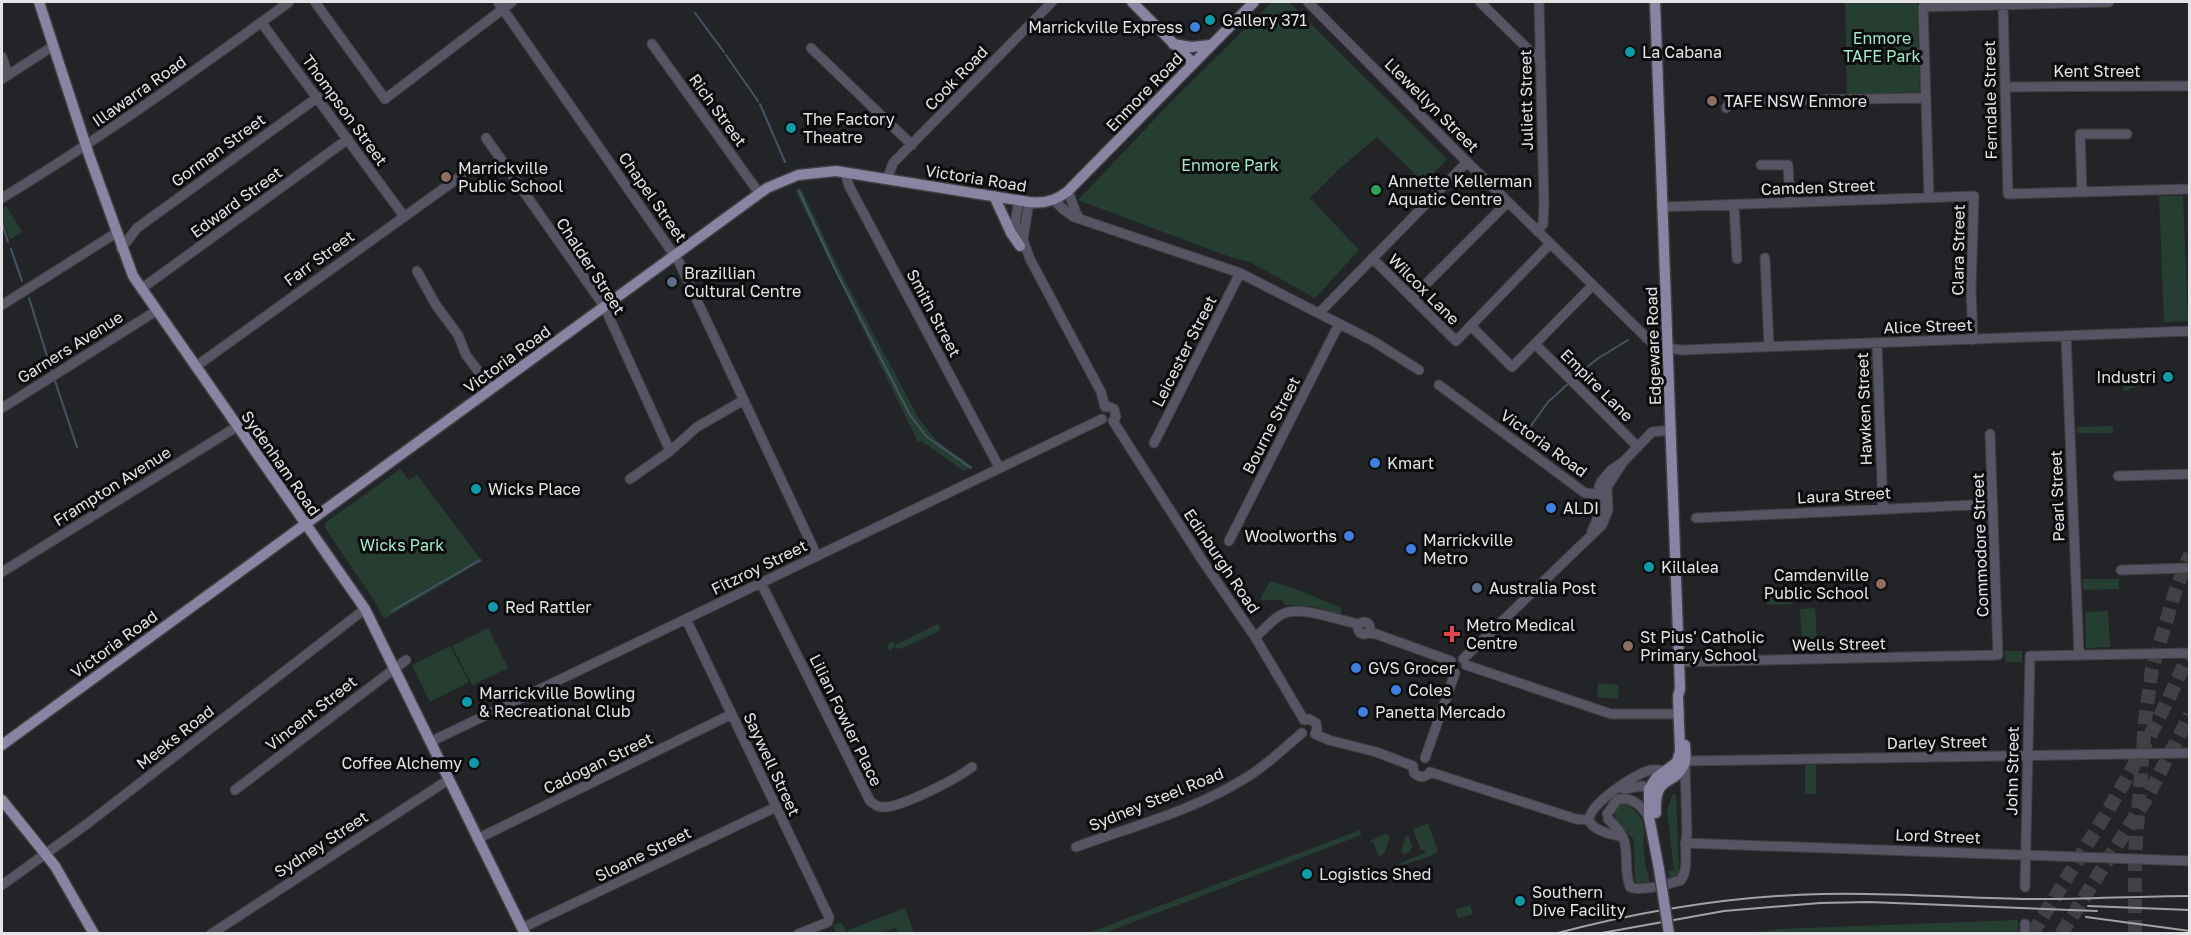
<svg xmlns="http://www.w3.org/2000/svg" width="2191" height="935" font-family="'Golos Text',sans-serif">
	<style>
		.green { fill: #263e32 }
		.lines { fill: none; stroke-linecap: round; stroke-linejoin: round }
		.stream { stroke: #455464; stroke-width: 2 }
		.highway-tunnel { stroke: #404144; stroke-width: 14; stroke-dasharray: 14 7; stroke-linecap: butt }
		.minor-casing { stroke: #3e3f42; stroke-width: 11 }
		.major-casing { stroke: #3e3f42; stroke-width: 13 }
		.minor { stroke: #575463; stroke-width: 9 }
		.major { stroke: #8984a2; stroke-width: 10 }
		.rail { stroke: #a2a2a5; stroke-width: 2 }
		.major-bridge-casing { stroke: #3e3f42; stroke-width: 13; stroke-linecap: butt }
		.major-bridge { stroke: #8984a2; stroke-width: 10 }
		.culture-dot { fill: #0f9aa8; stroke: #0d0d0f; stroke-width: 2 }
		.shop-dot { fill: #3f7fe0; stroke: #0d0d0f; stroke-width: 2 }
		.education-dot { fill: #8d6e63; stroke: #0d0d0f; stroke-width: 2 }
		.leisure-dot { fill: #2e9e5b; stroke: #0d0d0f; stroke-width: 2 }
		.service-dot { fill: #5c6f8a; stroke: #0d0d0f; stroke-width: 2 }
		.health-dot { fill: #e0444e; stroke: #0d0d0f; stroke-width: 2 }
		.labels { text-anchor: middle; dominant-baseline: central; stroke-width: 6; stroke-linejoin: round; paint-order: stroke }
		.poi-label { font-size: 16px; fill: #e3e3e6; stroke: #0d0d0f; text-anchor: start }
		.park-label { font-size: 16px; fill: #a3e7c4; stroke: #0d0d0f }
		.street-label { font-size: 16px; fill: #e3e3e6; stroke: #0d0d0f }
	</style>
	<rect width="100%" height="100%" fill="#232427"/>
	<path class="green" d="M1272,2H1289L1447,159L1424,183L1377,137L1340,168L1310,198L1359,250L1315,298L1250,262L1233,258L1078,200L1171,102Z
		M1845,2H1917L1920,93L1847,94Z
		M801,188L838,267L919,419L937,441L973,467L964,471L921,441L918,442L795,190Z
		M2159,196H2183L2188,321L2164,322Z
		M6,206L22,232L10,240L2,218V209Z
		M1856,356H1872L1873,391L1857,392Z
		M2140,372L2142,374L2143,384L2126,391L2123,390L2125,374Z
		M2113,426V433H2077V427Z
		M400,469L409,480L417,475L482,561L384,619L374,600L325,528V523Z
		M2083,579H2119V589L2083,590Z
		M1270,581L1299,590L1341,608V615L1316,607L1285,605L1282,600H1260Z
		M1791,590L1792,604L1767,605L1766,592Z
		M1815,608L1817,639L1802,640L1800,609Z
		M2108,611L2110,647L2086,648L2085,612Z
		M938,624L941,630L901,649L893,647L891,651L888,648L887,645L893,641L895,645Z
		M488,628L508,668L472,685L452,646Z
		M450,646L469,682L430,702L412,665Z
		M2005,651H2022V662H2005Z
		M1598,683L1619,685L1618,699L1597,697Z
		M1805,765H1816V794H1805Z
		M1673,794H1676L1679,872L1677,877L1670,880L1668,871L1674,870L1667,810Z
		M1622,802L1634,805L1632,808C1650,823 1642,834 1644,854C1645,864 1648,874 1650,883L1640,885L1635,881L1634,840C1627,830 1602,813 1622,802Z
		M1428,824L1438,851L1431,856L1377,873L1425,853L1424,849L1421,850L1413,829Z
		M1360,830L1361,835L1105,933H1088Z
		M1385,834L1390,837L1384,854L1379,857L1373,842H1368Z
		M1408,836L1412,846L1410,852L1404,854L1401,851L1405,837Z
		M1470,905L1473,914L1458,918L1455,910Z
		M905,908L914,933H898L896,928C882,933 860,935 846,931L844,933H836L833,925L842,923L846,931Z
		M2018,920V934L1751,933L1779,929Z"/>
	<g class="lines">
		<path class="stream" d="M695,13L724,52
			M726,55L758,101
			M760,104L785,162
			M799,191L835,269L910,415L927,437L971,468
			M2,222L8,242
			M11,249L22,281
			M29,298L52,372
			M1575,377L1597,359L1628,340
			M54,378L77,447
			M1525,434L1548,402L1569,383
			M392,611L480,560"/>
		<path class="highway-tunnel" d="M2032,934C2089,842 2148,751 2190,651
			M2061,934L2146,799L2190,715
			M2135,934V854L2145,721L2152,669L2175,592L2190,554"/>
		<g class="minor-casing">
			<path id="minor" d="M315,2L385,99L512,2
				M498,2L679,262L817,556
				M1308,2L1458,153L1651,342L1657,346L1681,350L2190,331
				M1480,2L1541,62
				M2003,5L2008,194L2190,189
				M261,22L403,215
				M652,44L759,193
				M811,48L912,145
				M2,57L8,75
				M2,79L53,46
				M2005,87L2190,86
				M1726,108L1729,104L1737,101L1926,98
				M486,138L604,306L670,451
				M1761,165H1788L1790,203
				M845,172L849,186L999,467
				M887,179L893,163L1052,2
				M1068,191L1076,213L1080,219
				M2082,192L2080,134H2127
				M1929,197L1923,7L2109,2
				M2,198C101,138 195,71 289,2
				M1019,200L1015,222L1019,242
				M1054,200L1064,210L1074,217L1240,273L1373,341L1419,370
				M1029,202L1023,240L1030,259L1101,392L1105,407
				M1734,205L1737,259
				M1662,207L1974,196L1971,290L1973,340
				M1537,231L1543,224L1544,203L1539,2
				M121,249L137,228L318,97
				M1372,258L1456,341L1550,244
				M1765,258L1769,347
				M417,271L436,305L458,335L466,355L491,388
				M141,289L348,139
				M1412,298L1508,202
				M2,305L116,233
				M1319,313L1467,162
				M1471,326L1512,367L1592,286
				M2066,336L2079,654
				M1877,343L1883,509
				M1535,344L1638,447
				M195,367L461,176
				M1439,385L1585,493L1598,494
				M1105,407H1110L1114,409L1116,417L1113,421
				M2,408L156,311
				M1113,421L1202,560L1255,637L1304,720
				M1154,443L1240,273
				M2118,476L2190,474
				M630,479L670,451L697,427L744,400
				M1696,518L1993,504
				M1592,531L1599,515V487L1601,482L1611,470L1623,462L1652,432L1670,430
				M1229,541L1339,324
				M2121,570L2190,568
				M2,572L238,426
				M761,583L870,801C874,804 877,807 882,807C899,809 958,778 972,767
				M686,619L829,917L828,922L798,934
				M1358 628a6 6 0 1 1 12 0a6 6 0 1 1-12 0Z
				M1367,633L1376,634L1451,661
				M1255,637C1265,630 1273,617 1285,613C1302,606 1341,621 1359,624
				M1463,659L1602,525L1608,510L1607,487L1623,462
				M1679,662L1998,655L1990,434
				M1466,665L1611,714H1679
				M1304,720L1309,719L1316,723L1317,729L1315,734
				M1315,734L1329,740L1376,752L1413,766
				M430,742L1102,419
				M1425,758L1455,673
				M1686,761L2190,753
				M1413,766L1414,773C1420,778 1426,778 1430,772
				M1430,772L1576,819L1589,820
				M1624,789L1643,786L1652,792
				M235,790L406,660
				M1607,814L1617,800C1632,795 1641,806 1649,817
				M1608,819C1637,844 1620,859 1630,887C1640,892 1670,884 1681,880C1690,866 1683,849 1687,834L1685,764
				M1589,820C1590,803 1634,775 1650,770C1655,769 1660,770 1665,771
				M1589,820C1593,831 1611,834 1623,837
				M477,839L732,714
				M1685,843L2190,861
				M1076,847C1131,827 1194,810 1244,779C1265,767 1284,748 1302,733
				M2,885L87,824L365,609
				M2025,887L2030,656L2190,653
				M522,928L776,807
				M211,934L448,780
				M2025,934V924"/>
		</g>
		<g class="major-casing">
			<path id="major" d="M39,2L89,155L133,276L365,609L525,934
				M1132,2L1193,63
				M1655,2L1680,689L1678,696L1680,751L1677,762L1656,778L1649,789V817L1659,869
				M1173,44L1191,47L1211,45
				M994,196L1011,233L1020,246
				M2,745L767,188L798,175L836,171L1029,202C1044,204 1056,201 1068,191L1254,2
				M2,800L55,866L94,934
				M1656,813C1654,773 1673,788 1684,765C1687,760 1685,751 1685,745"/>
		</g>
		<use href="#minor" class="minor"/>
		<use href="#major" class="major"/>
		<path class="rail" d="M2088,906L2190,910
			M2086,917L2190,931
			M1554,934C1641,911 1733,896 1822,894C1889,892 1955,898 2022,899C2078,900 2134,896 2190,896
			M1596,934L1724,911L1820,903L1869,902L2097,911"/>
		<g class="major-bridge-casing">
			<path id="major-bridge" d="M1659,869L1669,934"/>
		</g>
		<use href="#major-bridge" class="major-bridge"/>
	</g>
	<g class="culture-dot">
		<circle cx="1210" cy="20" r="6"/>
		<circle cx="1630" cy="52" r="6"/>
		<circle cx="791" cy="128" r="6"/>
		<circle cx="2168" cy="377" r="6"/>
		<circle cx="476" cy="489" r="6"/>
		<circle cx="1649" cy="567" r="6"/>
		<circle cx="493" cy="607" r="6"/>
		<circle cx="467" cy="702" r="6"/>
		<circle cx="474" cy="763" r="6"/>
		<circle cx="1307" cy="874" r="6"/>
		<circle cx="1520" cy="901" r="6"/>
	</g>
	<g class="shop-dot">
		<circle cx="1195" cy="27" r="6"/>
		<circle cx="1375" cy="463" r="6"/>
		<circle cx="1551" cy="508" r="6"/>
		<circle cx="1349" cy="536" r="6"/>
		<circle cx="1411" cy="549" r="6"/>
		<circle cx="1356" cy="668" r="6"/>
		<circle cx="1396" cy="690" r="6"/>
		<circle cx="1363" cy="712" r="6"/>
	</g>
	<g class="education-dot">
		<circle cx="1712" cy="101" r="6"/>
		<circle cx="446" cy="177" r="6"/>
		<circle cx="1881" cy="584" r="6"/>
		<circle cx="1628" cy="646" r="6"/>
	</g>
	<circle class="leisure-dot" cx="1376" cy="190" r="6"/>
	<g class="service-dot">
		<circle cx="672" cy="282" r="6"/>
		<circle cx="1477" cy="588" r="6"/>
	</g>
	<path class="health-dot" d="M1449 625h6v6h6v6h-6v6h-6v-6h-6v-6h6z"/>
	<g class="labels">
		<g class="poi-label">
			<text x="1222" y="20">Gallery 371</text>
			<text x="1183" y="27" text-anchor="end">Marrickville Express</text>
			<text x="1642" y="52">La Cabana</text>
			<text x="1724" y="101">TAFE NSW Enmore</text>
			<text x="803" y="119">The Factory<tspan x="803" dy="18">Theatre</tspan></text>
			<text x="458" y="168">Marrickville<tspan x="458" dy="18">Public School</tspan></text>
			<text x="1388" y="181">Annette Kellerman<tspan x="1388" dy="18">Aquatic Centre</tspan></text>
			<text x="684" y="273">Brazillian<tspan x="684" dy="18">Cultural Centre</tspan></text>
			<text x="2156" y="377" text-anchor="end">Industri</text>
			<text x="1387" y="463">Kmart</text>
			<text x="488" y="489">Wicks Place</text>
			<text x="1563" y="508">ALDI</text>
			<text x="1337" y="536" text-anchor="end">Woolworths</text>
			<text x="1423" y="540">Marrickville<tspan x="1423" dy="18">Metro</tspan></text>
			<text x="1661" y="567">Killalea</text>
			<text x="1869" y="575" text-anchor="end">Camdenville<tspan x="1869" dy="18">Public School</tspan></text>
			<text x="1489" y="588">Australia Post</text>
			<text x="505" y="607">Red Rattler</text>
			<text x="1466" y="625">Metro Medical<tspan x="1466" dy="18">Centre</tspan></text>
			<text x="1640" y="637">St Pius' Catholic<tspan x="1640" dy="18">Primary School</tspan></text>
			<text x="1368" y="668">GVS Grocer</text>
			<text x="1408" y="690">Coles</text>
			<text x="479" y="693">Marrickville Bowling<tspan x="479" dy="18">&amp; Recreational Club</tspan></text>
			<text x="1375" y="712">Panetta Mercado</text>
			<text x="462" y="763" text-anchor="end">Coffee Alchemy</text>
			<text x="1319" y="874">Logistics Shed</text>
			<text x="1532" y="892">Southern<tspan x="1532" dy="18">Dive Facility</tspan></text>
		</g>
		<g class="park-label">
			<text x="1882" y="38">Enmore<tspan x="1882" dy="18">TAFE Park</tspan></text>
			<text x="1230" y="165">Enmore Park</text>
			<text x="402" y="545">Wicks Park</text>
		</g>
		<g class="street-label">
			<text x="2097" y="71">Kent Street</text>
			<text transform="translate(956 78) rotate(-46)">Cook Road</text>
			<text transform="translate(139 91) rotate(-35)">Illawarra Road</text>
			<text transform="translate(1144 92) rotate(-46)">Enmore Road</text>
			<text transform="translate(1526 100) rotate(-91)">Juliett Street</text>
			<text transform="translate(1990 100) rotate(-91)">Ferndale Street</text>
			<text transform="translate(1432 105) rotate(45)">Llewellyn Street</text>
			<text transform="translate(345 110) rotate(54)">Thompson Street</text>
			<text transform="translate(718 110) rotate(54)">Rich Street</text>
			<text transform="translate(218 150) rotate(-36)">Gorman Street</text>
			<text transform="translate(976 178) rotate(9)">Victoria Road</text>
			<text transform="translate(1818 187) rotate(-2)">Camden Street</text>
			<text transform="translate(653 197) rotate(55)">Chapel Street</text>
			<text transform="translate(236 202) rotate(-36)">Edward Street</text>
			<text transform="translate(1958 250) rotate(-89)">Clara Street</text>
			<text transform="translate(319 258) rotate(-36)">Farr Street</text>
			<text transform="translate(591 266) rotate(57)">Chalder Street</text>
			<text transform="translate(1424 289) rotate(45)">Wilcox Lane</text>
			<text transform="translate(934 313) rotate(62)">Smith Street</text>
			<text transform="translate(1928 326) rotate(-2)">Alice Street</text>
			<text transform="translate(1653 346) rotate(-92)">Edgeware Road</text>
			<text transform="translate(70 347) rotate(-32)">Garners Avenue</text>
			<text transform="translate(1184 351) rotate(-63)">Leicester Street</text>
			<text transform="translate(507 359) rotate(-36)">Victoria Road</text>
			<text transform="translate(1597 385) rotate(45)">Empire Lane</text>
			<text transform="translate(1864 409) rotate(-92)">Hawken Street</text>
			<text transform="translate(1271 425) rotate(-63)">Bourne Street</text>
			<text transform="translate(1544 443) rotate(36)">Victoria Road</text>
			<text transform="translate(281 463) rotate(55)">Sydenham Road</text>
			<text transform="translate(112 486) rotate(-32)">Frampton Avenue</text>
			<text transform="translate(1844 495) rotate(-3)">Laura Street</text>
			<text transform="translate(2057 496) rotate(-92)">Pearl Street</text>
			<text transform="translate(1980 545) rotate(-92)">Commodore Street</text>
			<text transform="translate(1222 561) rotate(56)">Edinburgh Road</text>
			<text transform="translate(759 567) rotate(-26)">Fitzroy Street</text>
			<text transform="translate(114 644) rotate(-36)">Victoria Road</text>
			<text transform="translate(1839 644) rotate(-1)">Wells Street</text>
			<text transform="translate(311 713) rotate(-38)">Vincent Street</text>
			<text transform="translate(846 720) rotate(64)">Lilian Fowler Place</text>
			<text transform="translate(175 737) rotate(-38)">Meeks Road</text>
			<text transform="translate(1937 742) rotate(-1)">Darley Street</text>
			<text transform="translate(598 763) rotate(-26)">Cadogan Street</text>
			<text transform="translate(772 764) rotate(65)">Saywell Street</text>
			<text transform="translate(2012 771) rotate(-89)">John Street</text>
			<text transform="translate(1156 799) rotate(-22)">Sydney Steel Road</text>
			<text transform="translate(1938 836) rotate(2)">Lord Street</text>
			<text transform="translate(321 844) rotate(-33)">Sydney Street</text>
			<text transform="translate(643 854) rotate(-26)">Sloane Street</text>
		</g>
	</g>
	<rect width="2191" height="935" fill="none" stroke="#e3e3e6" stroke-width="6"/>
</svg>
